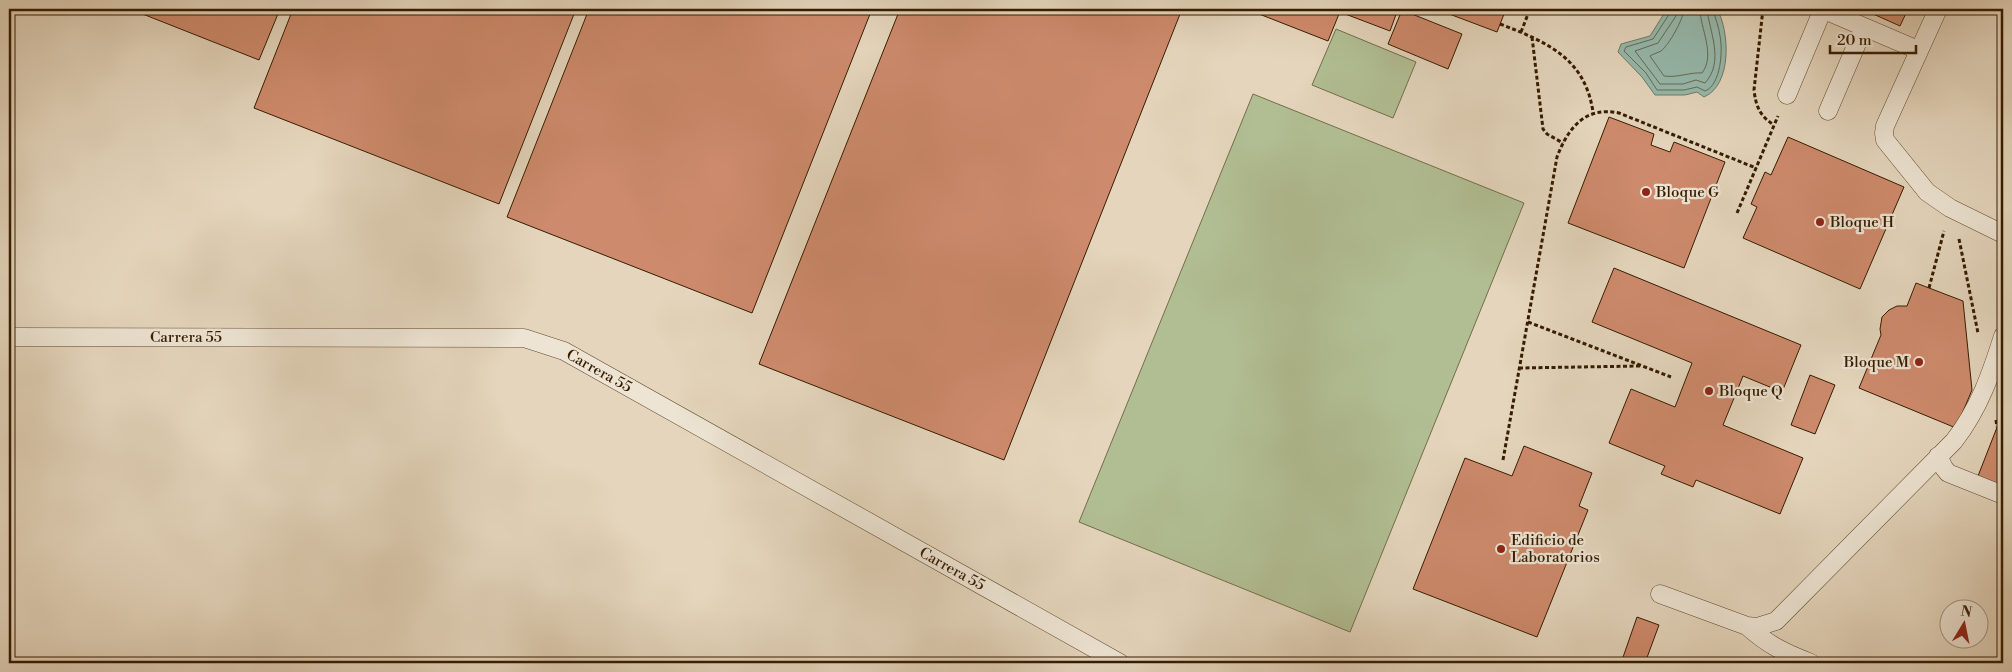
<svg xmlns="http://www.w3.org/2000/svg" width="2012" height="672" font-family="'Libre Bodoni',serif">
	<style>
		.green { fill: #b1be93; stroke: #746d4a }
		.water { fill: #96b9ac; stroke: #707a67 }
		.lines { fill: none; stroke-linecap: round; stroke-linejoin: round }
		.shore { stroke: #666a56; stroke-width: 1 }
		.building { fill: #cd8a6c; stroke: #371c00 }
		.lane-casing { stroke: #624a2f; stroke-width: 19 }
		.path { stroke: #371c00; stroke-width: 3; stroke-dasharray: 4 2.5; stroke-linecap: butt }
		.lane { stroke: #ede4d3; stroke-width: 18 }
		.poi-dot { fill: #8f2418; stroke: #ede4d3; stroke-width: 2 }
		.labels { text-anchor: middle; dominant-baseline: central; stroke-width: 4.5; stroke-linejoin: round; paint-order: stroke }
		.poi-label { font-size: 15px; fill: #371c00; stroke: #ede4d3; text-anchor: start }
		.street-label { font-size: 15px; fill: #371c00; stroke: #ede4d3 }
	</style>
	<rect width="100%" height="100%" fill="#e4d5bc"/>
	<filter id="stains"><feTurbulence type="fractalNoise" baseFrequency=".004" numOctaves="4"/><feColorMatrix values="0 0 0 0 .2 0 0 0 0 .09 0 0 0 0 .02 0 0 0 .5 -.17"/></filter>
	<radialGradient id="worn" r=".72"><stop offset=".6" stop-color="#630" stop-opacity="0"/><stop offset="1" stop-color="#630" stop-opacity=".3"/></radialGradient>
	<path class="green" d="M1336,29L1416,62L1393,118L1312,85Z
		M1253,94L1524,203L1350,632L1079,522Z"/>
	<path class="water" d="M1667,9H1717C1730,32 1732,85 1704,97L1697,92L1685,95H1655L1642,77L1618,52L1621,44L1650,36Z"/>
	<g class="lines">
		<path class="shore" d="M1671,9L1670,13L1653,39L1626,47L1624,51L1646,73L1657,90H1684L1697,87L1705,91C1721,85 1723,50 1720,36C1719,27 1715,18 1713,9
			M1677,9L1676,16L1658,43L1635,51L1660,84H1683L1696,80L1705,83C1725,61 1709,31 1707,9
			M1684,9C1684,18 1669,45 1661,51C1657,53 1653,54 1650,56L1664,76C1678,78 1690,72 1702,73C1716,55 1700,28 1700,9"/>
	</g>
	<path class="building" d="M130,9H280L259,60Z
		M293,9H576L499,204L254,108Z
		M589,9H872L752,313L507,217Z
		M900,9H1182L1004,460L759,364Z
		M1255,9H1341L1328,41L1254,12Z
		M1341,9H1398L1390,31L1340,12Z
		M1436,9H1506L1497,32Z
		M1862,9H1908L1900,26Z
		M1402,10L1462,34L1448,69L1388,44Z
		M1609,117L1654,134L1651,145L1670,152L1674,142L1725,162L1684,268L1568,223Z
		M1788,137L1904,187L1860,289L1743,238L1757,207L1751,204L1765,172L1771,175Z
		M1614,268L1801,345L1782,392L1743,376L1723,425L1803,458L1780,514L1696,480L1693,487L1661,474L1665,466L1609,443L1631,389L1675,407L1692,363L1592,322Z
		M1916,283L1963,301L1972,390L1956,428L1859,388L1881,335L1880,329L1882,317L1889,310L1897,306H1907Z
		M1810,375L1835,385L1815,434L1791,425Z
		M2003,412V486L1978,476Z
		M1524,446L1592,473L1579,506L1588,510L1537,637L1413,589L1465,458L1512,476Z
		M1637,617L1659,625L1645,663H1621Z"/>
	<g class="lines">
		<g class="lane-casing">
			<path id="lane" d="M1822,9L1918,50
				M1938,9L1885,126L1884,133L1885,140L1927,192L1950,208L2003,234
				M1787,95L1823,9
				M1828,111L1864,27
				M9,337L524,338L564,351L1120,663
				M1938,456L1944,468L1948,473L2003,495
				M1660,594L1747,626L1757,627L1776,621L1954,441C1979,409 1991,374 2003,336
				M1747,626C1768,645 1785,653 1811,663"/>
		</g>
		<path class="path" d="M1763,9L1754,90C1756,107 1760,116 1774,125
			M1500,24C1547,42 1585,58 1593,112
			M1521,32L1530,9
			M1532,37L1543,129L1547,134L1563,143
			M1737,213L1778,116
			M1959,239L1978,333
			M1929,288L1944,231
			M1528,322L1671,377
			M1519,368L1641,366
			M1996,420L1997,427
			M1503,460L1557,157C1568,128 1585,106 1619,113L1756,168
			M1996,663L2003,651"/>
		<use href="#lane" class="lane"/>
	</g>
	<g class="poi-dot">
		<circle cx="1646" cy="192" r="5"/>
		<circle cx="1820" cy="222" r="5"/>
		<circle cx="1919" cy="362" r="5"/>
		<circle cx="1709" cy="391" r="5"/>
		<circle cx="1501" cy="549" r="5"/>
	</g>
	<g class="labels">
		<g class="poi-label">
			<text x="1656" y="192">Bloque G</text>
			<text x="1830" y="222">Bloque H</text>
			<text x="1909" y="362" text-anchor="end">Bloque M</text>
			<text x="1719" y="391">Bloque Q</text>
			<text x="1511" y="540">Edificio de<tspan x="1511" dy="17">Laboratorios</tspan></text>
		</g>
		<g class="street-label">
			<text x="186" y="337">Carrera 55</text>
			<text transform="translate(599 371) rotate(29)">Carrera 55</text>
			<text transform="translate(952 569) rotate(29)">Carrera 55</text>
		</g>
	</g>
	<rect width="2012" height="672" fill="none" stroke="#e4d5bc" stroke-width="30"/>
	<rect x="10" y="10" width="1992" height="652" fill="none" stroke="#371c00" stroke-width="2.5"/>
	<rect x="15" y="15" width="1982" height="642" fill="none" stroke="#371c00"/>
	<g transform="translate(1964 624) rotate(10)"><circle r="24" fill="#ede4d3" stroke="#a4947f"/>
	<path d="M0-4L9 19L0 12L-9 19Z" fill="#8f2418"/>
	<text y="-8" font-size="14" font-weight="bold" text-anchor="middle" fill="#371c00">N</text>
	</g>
	<path d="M1830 45v8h86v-8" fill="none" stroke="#371c00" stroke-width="2.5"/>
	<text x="1837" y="45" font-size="15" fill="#371c00" stroke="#ede4d3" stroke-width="4" paint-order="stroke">20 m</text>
	<rect width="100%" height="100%" filter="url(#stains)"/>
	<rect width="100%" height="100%" fill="url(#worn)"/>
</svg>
